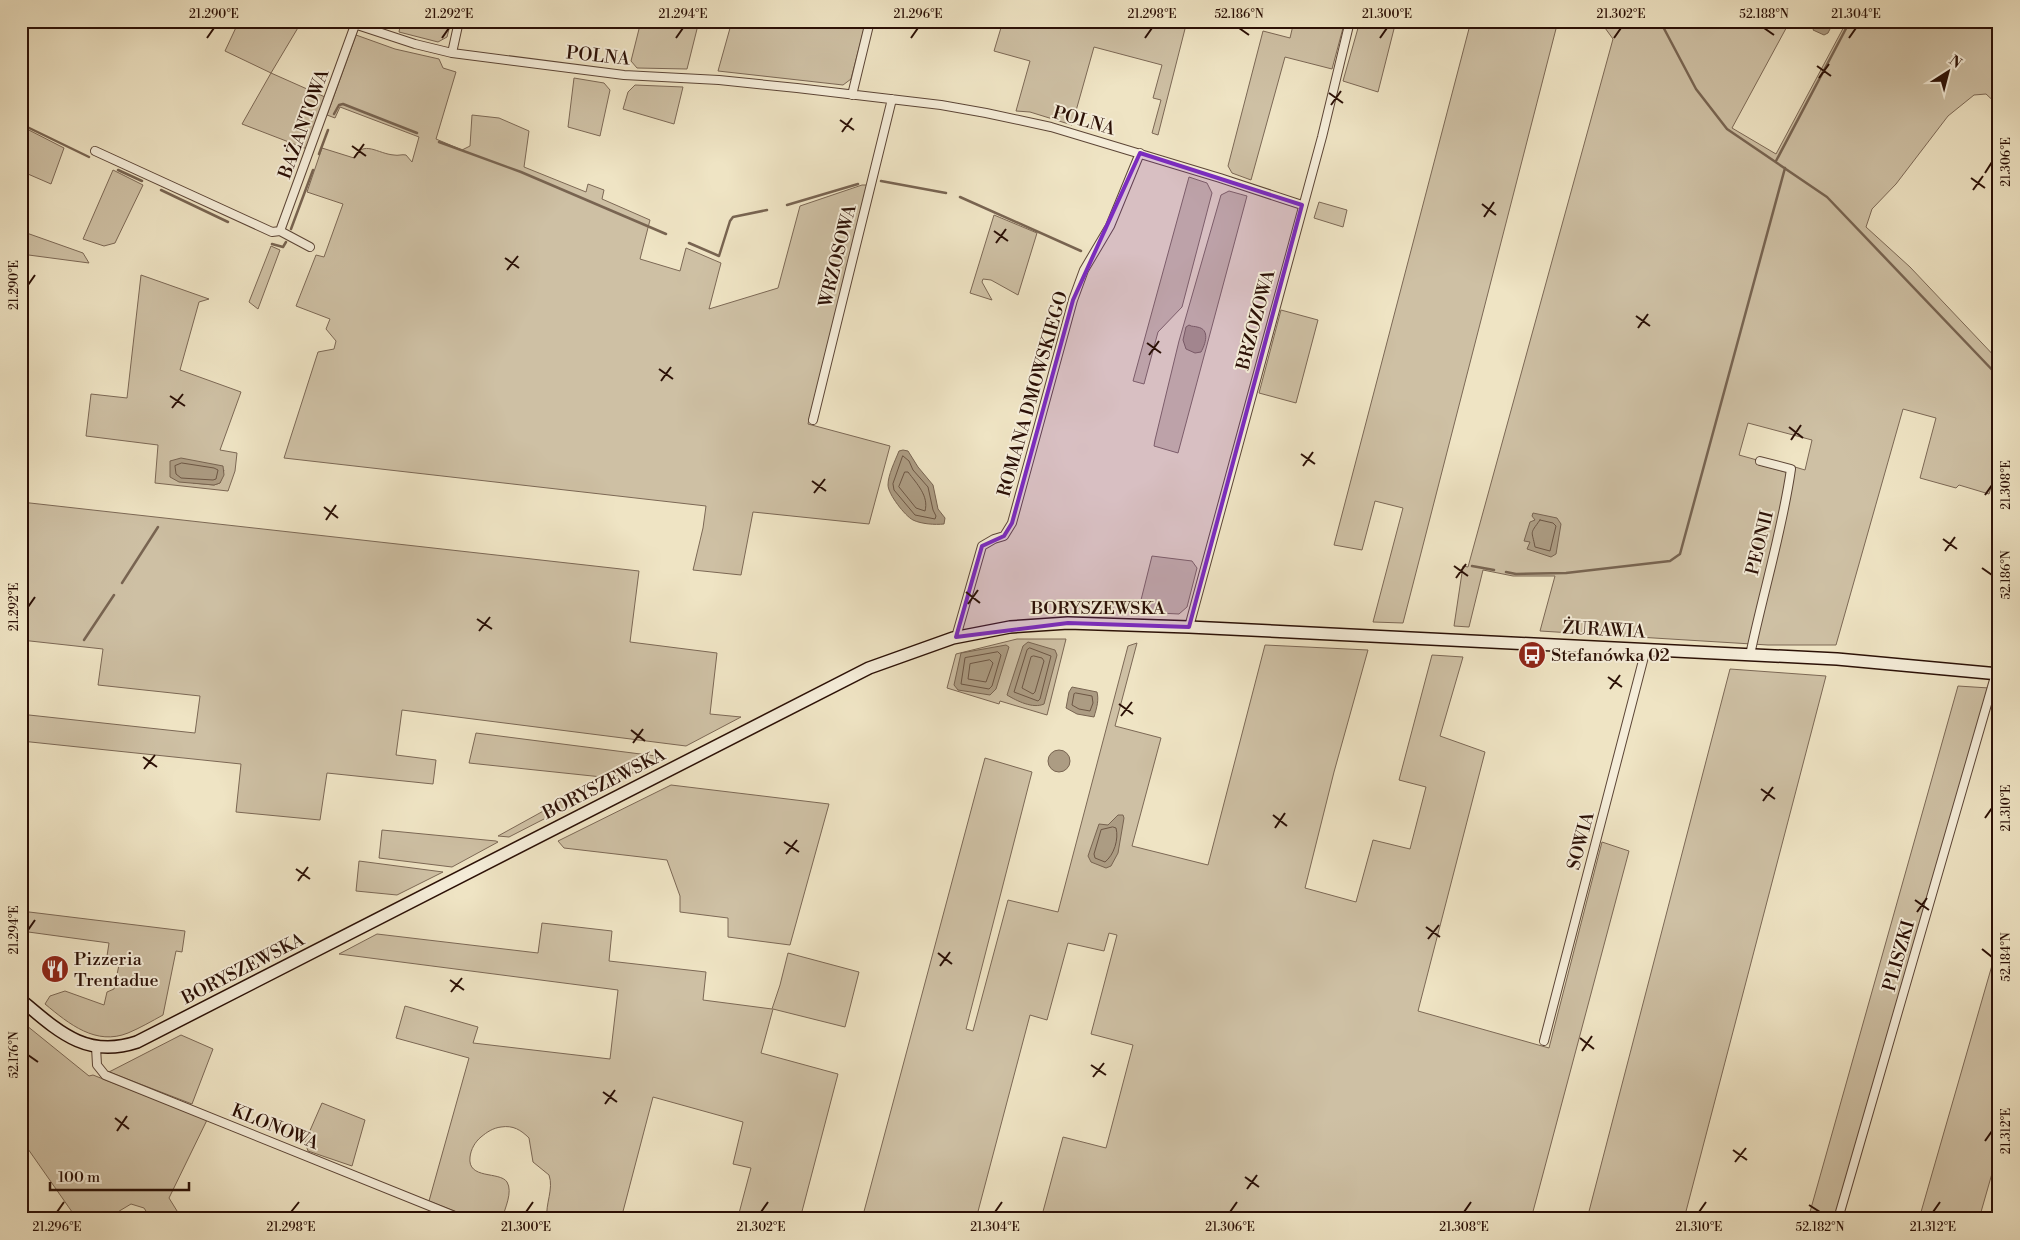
<svg xmlns="http://www.w3.org/2000/svg" width="2020" height="1240" font-family="'Libre Bodoni',serif">
	<style>
		.green { fill: #cec0a4; stroke: #7c6855; fill-rule: evenodd }
		.water { fill: #ac9c83; stroke: #786451 }
		.lines { fill: none; stroke-linecap: round; stroke-linejoin: round }
		.shore { stroke: #6c5644; stroke-width: 1 }
		.stream { stroke: #786451; stroke-width: 2.5 }
		.minor-casing { stroke: #5c4536; stroke-width: 10 }
		.secondary-casing { stroke: #2b1006; stroke-width: 14 }
		.minor { stroke: #f5edd9; stroke-width: 8 }
		.secondary { stroke: #f5edd9; stroke-width: 11 }
		.marked { fill: #7b2cbf; fill-opacity: 0.2; stroke: #7b2cbf; stroke-width: 4; stroke-linejoin: round }
		.ticks { fill: none; stroke: #2b1006; stroke-width: 2 }
		.labels { text-anchor: middle; dominant-baseline: central; stroke-width: 4; stroke-linejoin: round; paint-order: stroke }
		.street-label { font-size: 18px; fill: #2b1006; stroke: #f5edd9 }
		.poi-label { font-size: 18px; fill: #2b1006; stroke: #f5edd9; text-anchor: start }
		.neatline { fill: none; stroke: #2b1006; stroke-width: 2 }
		.ticks-label { font-size: 12px; text-anchor: middle; fill: #2b1006 }
	</style>
	<rect width="100%" height="100%" fill="#efe4c4"/>
	<filter id="stains"><feTurbulence type="fractalNoise" baseFrequency=".004" numOctaves="4"/><feColorMatrix values="0 0 0 0 .2 0 0 0 0 .09 0 0 0 0 .02 0 0 0 .5 -.17"/></filter>
	<radialGradient id="worn" r=".72"><stop offset=".6" stop-color="#630" stop-opacity="0"/><stop offset="1" stop-color="#630" stop-opacity=".3"/></radialGradient>
	<path class="green" d="M239,21H302L271,73L325,97L307,149L242,124L271,73L225,51Z
		M401,21H451L447,37L438,42L399,32Z
		M641,21H699L687,69L637,68L631,61Z
		M732,21H796L814,26L816,21H866L851,79L843,85L718,71Z
		M1003,21H1187L1158,135L1152,133L1161,100L1153,98L1162,65L1094,47L1072,125L1030,112L1016,111L1030,61L994,51Z
		M1294,21H1321L1343,28L1332,69L1285,57L1251,180L1232,173L1228,166L1263,31L1290,38Z
		M1360,21H1396L1378,92L1343,81Z
		M1471,21H1558L1403,623L1373,622L1403,508L1375,501L1362,550L1334,545Z
		M1600,21H1790L1732,128L1776,154L1847,21H1999V106L1986,94L1974,95L1948,116L1896,184L1872,209L1866,227L1910,267L1999,361V486L1992,484L1989,494L1959,485L1956,488L1920,478L1936,418L1903,409L1836,645H1768L1540,631L1555,576H1513L1483,570L1469,627L1454,626L1463,566L1468,567L1613,39ZM1748,423L1812,440L1805,470L1795,467L1793,474L1756,464L1757,460L1739,455Z
		M356,35L395,49L439,59L443,68L456,72L436,139L462,150L470,146L472,115L499,118L529,131L524,167L586,192L588,184L604,190L602,199L650,220L640,259L680,271L686,248L721,263L709,309L778,288L800,206L862,185H867L808,424L890,446L869,524L753,512L741,575L693,570L703,528L706,506L284,458L318,352L334,349L336,341L326,329L330,319L296,306L316,255L324,257L343,204L307,192L322,148L354,158C363,139 378,154 394,155C398,156 402,154 406,155L412,162L419,137L340,107L335,118L327,115Z
		M574,78L604,83L610,90L600,136L568,127Z
		M635,85L683,87L674,124L623,109L628,92Z
		M21,126L64,148L51,184L21,171Z
		M113,170L143,185L115,243L104,246L83,239Z
		M1189,177L1207,183L1212,193L1182,307L1158,332L1144,384L1133,381Z
		M1229,191L1247,196L1178,453L1154,446L1155,440L1179,341L1221,195Z
		M1319,202L1347,210L1343,227L1314,218Z
		M994,215L1037,233L1018,295L991,280L983,279L982,282L992,300L970,293Z
		M21,231L83,253L89,263L21,254Z
		M271,246L280,250L258,309L249,302Z
		M141,275L209,299L199,302L180,370L241,392L220,450L237,453L235,471L228,491L155,483L158,445L86,436L91,394L127,398ZM224,470L220,483L214,485L193,483Z
		M1281,310L1318,320L1296,403L1259,393Z
		M21,502L639,571L630,642L717,653L710,714L741,717L686,746L402,710L396,755L436,760L433,784L327,773L320,820L236,812L241,764L21,741V722L29,715L195,733L200,696L98,685L103,649L21,640Z
		M1152,556L1192,561L1197,568L1187,607L1179,614L1138,612Z
		M1017,639H1066L1047,715L1000,701L999,704L947,688L956,654Z
		M1137,643L1115,726L1161,738L1132,846L1208,865L1265,645L1368,650L1334,772L1305,888L1356,902L1373,840L1410,849L1426,787L1399,780L1432,655L1463,657L1440,736L1485,752L1418,1011L1549,1048L1602,842L1629,851L1531,1219H1041L1063,1137L1106,1148L1133,1045L1091,1034L1117,935L1109,933L1104,951L1068,943L1047,1020L1030,1015L976,1219H862L985,758L1032,772L966,1029L973,1031L1008,900L1058,912L1128,646Z
		M1730,669L1826,676L1684,1219H1587Z
		M1958,686L1989,688L1835,1219H1808Z
		M476,733L664,757L621,779L469,763Z
		M671,785L829,804L790,945L728,937V918L680,912V896L667,860L564,848L558,841Z
		M567,798L579,801L509,837L498,836Z
		M382,830L496,841L498,842L452,867L379,858Z
		M359,861L443,872L397,895L356,891Z
		M21,911L185,931L182,952L176,951L163,1015C152,1021 140,1028 128,1033C96,1046 69,1024 45,1004L50,996L65,991L104,1005L107,992L114,989L120,960L107,956L109,943L21,931Z
		M542,923L612,931L609,961L706,972L703,1000L772,1009L780,985L788,953L859,972L845,1027L773,1009L761,1053L838,1074L800,1219H745L738,1217L751,1168L733,1164L743,1122L653,1097L621,1219H547C545,1204 554,1189 549,1175L533,1162L529,1138C521,1130 513,1125 501,1127C493,1128 487,1132 481,1137C475,1142 471,1149 470,1157C467,1180 500,1171 507,1182C513,1192 505,1208 502,1219H474L429,1201L469,1058L396,1038L405,1006L478,1027L473,1043L610,1059L618,990L339,954L377,934L538,953Z
		M1999,941V1149L1979,1219H1919Z
		M21,1021L89,1076L93,1075L207,1120L169,1198L182,1219H151L144,1208L131,1204L106,1219H77L21,1139Z
		M181,1035L213,1049L192,1104L109,1072Z
		M322,1103L365,1120L352,1166L308,1151L305,1142Z"/>
	<path class="water" d="M1812,21H1834L1828,33L1824,35L1813,30L1815,25Z
		M1189,325C1192,327 1195,326 1197,327C1211,329 1205,345 1201,352L1195,353L1186,349L1183,340L1186,327Z
		M903,450L908,451L918,467L933,485L938,509L945,518L944,524C935,525 921,524 913,520C905,516 888,494 888,485C888,475 895,461 899,451Z
		M181,458L223,466L224,475L220,483L214,485L179,482L170,477V461Z
		M1533,513L1557,518L1561,524L1556,554L1551,557L1527,549L1530,542L1524,541L1530,522L1535,520L1532,516Z
		M1028,642L1055,650L1057,655L1044,704C1033,709 1017,701 1007,695L1023,646Z
		M1006,645L1009,647L996,689L990,695L958,690L954,685L961,653Z
		M1072,687L1097,692C1099,700 1097,707 1094,717L1077,714L1066,708L1069,692Z
		M1048 761a11 11 0 1 1 22 0a11 11 0 1 1-22 0Z
		M1118,815H1123L1124,818L1118,853L1111,866L1106,868L1091,862L1088,856L1099,824L1108,825Z"/>
	<g class="lines">
		<path class="shore" d="M903,456L909,461L913,470L928,487L933,510L936,516L935,519L915,515L894,490L893,484Z
			M182,463L214,468L218,470L216,479L213,480L181,478L176,474L175,466Z
			M905,472H908C917,484 929,496 925,511L916,508L899,487Z
			M1540,520L1553,523L1556,526L1550,551L1535,547C1532,530 1529,535 1540,520Z
			M1030,648L1051,656L1040,699L1038,701L1014,692L1027,650Z
			M998,652L1001,655L992,686L989,689L961,684L965,658Z
			M1034,656L1042,658L1044,661L1035,692L1033,694L1022,688L1031,657Z
			M990,660L993,663L986,682L968,679L970,664Z
			M1076,693L1092,696L1093,703L1090,711L1079,709L1072,705L1074,694Z
			M1113,827L1116,828C1119,839 1114,855 1105,862L1095,858L1094,854L1101,830Z"/>
		<path class="stream" d="M1660,21L1696,89L1727,129L1827,197L1999,377
			M334,114L339,105L343,104L417,133
			M21,124L89,157
			M439,142L521,172L666,234
			M319,154L328,130
			M1776,161L1850,21
			M118,170L142,181
			M881,181L946,193
			M161,190L228,222
			M960,197L1081,251
			M787,205L858,184
			M291,229L313,170
			M689,243L719,256L730,221L733,217L767,210
			M272,244L283,247L286,242
			M1472,566L1494,570
			M1506,572L1516,574L1566,573L1670,561L1680,554L1785,168
			M122,583L158,527
			M84,640L114,595"/>
		<g class="minor-casing">
			<path id="minor" d="M345,21L415,44L452,53L624,75L719,80L797,88L941,105L986,113L1051,127L1220,178L1302,205
				M452,53L459,21
				M852,95L870,21
				M95,151L272,232L280,231L355,25
				M280,231L310,247
				M813,420L892,99
				M1189,627L1322,137L1350,21
				M956,637L982,546L994,539L1004,536L1012,523L1073,300L1084,270L1110,226L1140,153
				M1750,655C1763,593 1782,532 1791,469L1760,461
				M1544,1041L1646,649
				M96,1047L97,1065L105,1075L462,1219
				M1838,1219L1996,673"/>
		</g>
		<g class="secondary-casing">
			<path id="secondary" d="M21,1000C58,1031 86,1059 137,1042L869,668L953,638L1010,627L1068,623L1189,627L1837,659L1999,674"/>
		</g>
		<use href="#minor" class="minor"/>
		<use href="#secondary" class="secondary"/>
	</g>
	<path class="marked" d="M1140,153L1302,205L1189,627L1068,623L956,637L982,546L1004,536L1012,523L1073,300Z"/>
	<path class="ticks" d="M1239,28L1249,35M1764,28L1774,35M207,38L214,28M442,38L449,28M676,38L683,28M911,38L918,28M1145,38L1152,28M1380,38L1387,28M1614,38L1621,28M1849,38L1856,28M1817,66L1831,76M1819,78L1829,64M1329,93L1343,103M1331,105L1341,91M840,120L854,130M842,132L852,118M352,146L366,156M354,158L364,144M1985,173L1992,162M1971,178L1985,188M1973,190L1983,176M1482,204L1496,215M1484,217L1494,202M994,231L1008,241M996,243L1006,229M505,258L519,268M507,270L518,256M28,285L35,275M1636,316L1650,326M1638,328L1648,314M1147,343L1161,353M1149,355L1159,341M659,369L673,379M661,381L671,367M170,396L185,406M172,408L183,394M1789,427L1803,438M1791,440L1801,425M1301,454L1315,464M1303,466L1313,452M812,481L826,491M814,493L825,479M1985,495L1992,485M324,507L338,518M326,520L336,505M1943,539L1957,549M1945,551L1955,537M1454,566L1468,576M1982,568L1992,575M1456,578L1466,564M966,592L980,603M968,604L978,590M28,607L35,597M477,619L492,629M479,631L490,617M1608,677L1622,687M1610,689L1620,675M1119,704L1133,714M1121,716L1132,702M631,730L645,741M633,743L643,729M143,757L157,767M144,769L155,755M1761,789L1775,799M1763,801L1773,787M1273,815L1287,826M1985,818L1992,808M1275,828L1285,813M784,842L799,852M786,854L797,840M296,869L310,879M298,881L308,867M1915,900L1929,910M1917,912L1927,898M1426,927L1440,937M28,930L35,920M1428,939L1439,925M1982,949L1992,957M938,953L952,964M940,966L950,952M450,980L464,990M451,992L462,978M1580,1038L1594,1049M1582,1051L1592,1036M28,1055L38,1062M1091,1065L1106,1075M1093,1077L1104,1063M603,1092L617,1102M605,1104L615,1090M115,1118L129,1129M117,1131L127,1116M1985,1141L1992,1131M1733,1150L1747,1160M1735,1162L1746,1148M1245,1177L1259,1187M1247,1189L1257,1175M1809,1205L1820,1212M57,1212L64,1202M291,1212L299,1202M526,1212L533,1202M761,1212L768,1202M995,1212L1002,1202M1230,1212L1237,1202M1464,1212L1471,1202M1699,1212L1706,1202M1933,1212L1940,1202"/>
	<defs>
		<g id="bus-disc" transform="scale(1.4375)"><circle r="9.5" fill="#8f2418" stroke="#f5edd9"/><path d="M-5-6H5V4H4V6H2V4H-2V6H-4V4H-5ZM-3.5-4V0h7V-4ZM-3.5 1.2v1.5H-2V1.2ZM2 1.2v1.5H3.5V1.2Z" fill="#fff"/></g>
		<g id="restaurant-disc" transform="scale(1.4375)"><circle r="9.5" fill="#8f2418" stroke="#f5edd9"/><path d="M-5-6h1v4h1v-4h1v4h1v-4h1v5L-1.5 .5V6h-2V.5L-5-1ZM5-6V6H3V1.5H1.5Q1.5-4 5-6Z" fill="#fff"/></g>
	</defs>
	<g fill-rule="evenodd">
		<use href="#bus-disc" x="1532" y="655"/>
		<use href="#restaurant-disc" x="55" y="969"/>
	</g>
	<g class="labels">
		<g class="street-label">
			<text transform="translate(598 56) rotate(6)">POLNA</text>
			<text transform="translate(1084 121) rotate(16)">POLNA</text>
			<text transform="translate(304 124) rotate(-70)">BAŻANTOWA</text>
			<text transform="translate(838 256) rotate(-76)">WRZOSOWA</text>
			<text transform="translate(1256 320) rotate(-75)">BRZOZOWA</text>
			<text transform="translate(1033 394) rotate(-74)">ROMANA DMOWSKIEGO</text>
			<text transform="translate(1760 543) rotate(-76)">PEONII</text>
			<text x="1098" y="608">BORYSZEWSKA</text>
			<text transform="translate(1604 630) rotate(3)">ŻURAWIA</text>
			<text transform="translate(604 784) rotate(-27)">BORYSZEWSKA</text>
			<text transform="translate(1581 841) rotate(-75)">SOWIA</text>
			<text transform="translate(1899 956) rotate(-74)">PLISZKI</text>
			<text transform="translate(243 969) rotate(-27)">BORYSZEWSKA</text>
			<text transform="translate(275 1127) rotate(22)">KLONOWA</text>
		</g>
		<g class="poi-label">
			<text x="1551" y="655">Stefanówka 02</text>
			<text x="74" y="959">Pizzeria<tspan x="74" dy="21">Trentadue</tspan></text>
		</g>
	</g>
	<rect width="2020" height="1240" fill="none" stroke="#efe4c4" stroke-width="55"/>
	<g transform="translate(1948 72) rotate(36)" stroke="#f5edd9" stroke-width="4" paint-order="stroke">
	<path d="M0-4L9 19L0 12L-9 19Z" fill="#2b1006"/>
	<text y="-8" font-size="14" font-weight="bold" text-anchor="middle" fill="#2b1006">N</text>
	</g>
	<path d="M50 1182v8h139v-8" fill="none" stroke="#2b1006" stroke-width="2.5"/>
	<text x="58" y="1182" font-size="15" fill="#2b1006" stroke="#f5edd9" stroke-width="4" paint-order="stroke">100 m</text>
	<rect x="28" y="28" width="1964" height="1184" class="neatline"/>
	<g class="ticks-label">
		<text x="214" y="18">21.290°E</text>
		<text x="449" y="18">21.292°E</text>
		<text x="683" y="18">21.294°E</text>
		<text x="918" y="18">21.296°E</text>
		<text x="1152" y="18">21.298°E</text>
		<text x="1239" y="18">52.186°N</text>
		<text x="1387" y="18">21.300°E</text>
		<text x="1621" y="18">21.302°E</text>
		<text x="1764" y="18">52.188°N</text>
		<text x="1856" y="18">21.304°E</text>
		<text transform="translate(2006 162) rotate(-90)" y="4">21.306°E</text>
		<text transform="translate(14 285) rotate(-90)" y="4">21.290°E</text>
		<text transform="translate(2006 485) rotate(-90)" y="4">21.308°E</text>
		<text transform="translate(2006 575) rotate(-90)" y="4">52.186°N</text>
		<text transform="translate(14 607) rotate(-90)" y="4">21.292°E</text>
		<text transform="translate(2006 808) rotate(-90)" y="4">21.310°E</text>
		<text transform="translate(14 930) rotate(-90)" y="4">21.294°E</text>
		<text transform="translate(2006 957) rotate(-90)" y="4">52.184°N</text>
		<text transform="translate(14 1055) rotate(-90)" y="4">52.176°N</text>
		<text transform="translate(2006 1131) rotate(-90)" y="4">21.312°E</text>
		<text x="57" y="1231">21.296°E</text>
		<text x="291" y="1231">21.298°E</text>
		<text x="526" y="1231">21.300°E</text>
		<text x="761" y="1231">21.302°E</text>
		<text x="995" y="1231">21.304°E</text>
		<text x="1230" y="1231">21.306°E</text>
		<text x="1464" y="1231">21.308°E</text>
		<text x="1699" y="1231">21.310°E</text>
		<text x="1820" y="1231">52.182°N</text>
		<text x="1933" y="1231">21.312°E</text>
	</g>
	<rect width="100%" height="100%" filter="url(#stains)"/>
	<rect width="100%" height="100%" fill="url(#worn)"/>
</svg>
